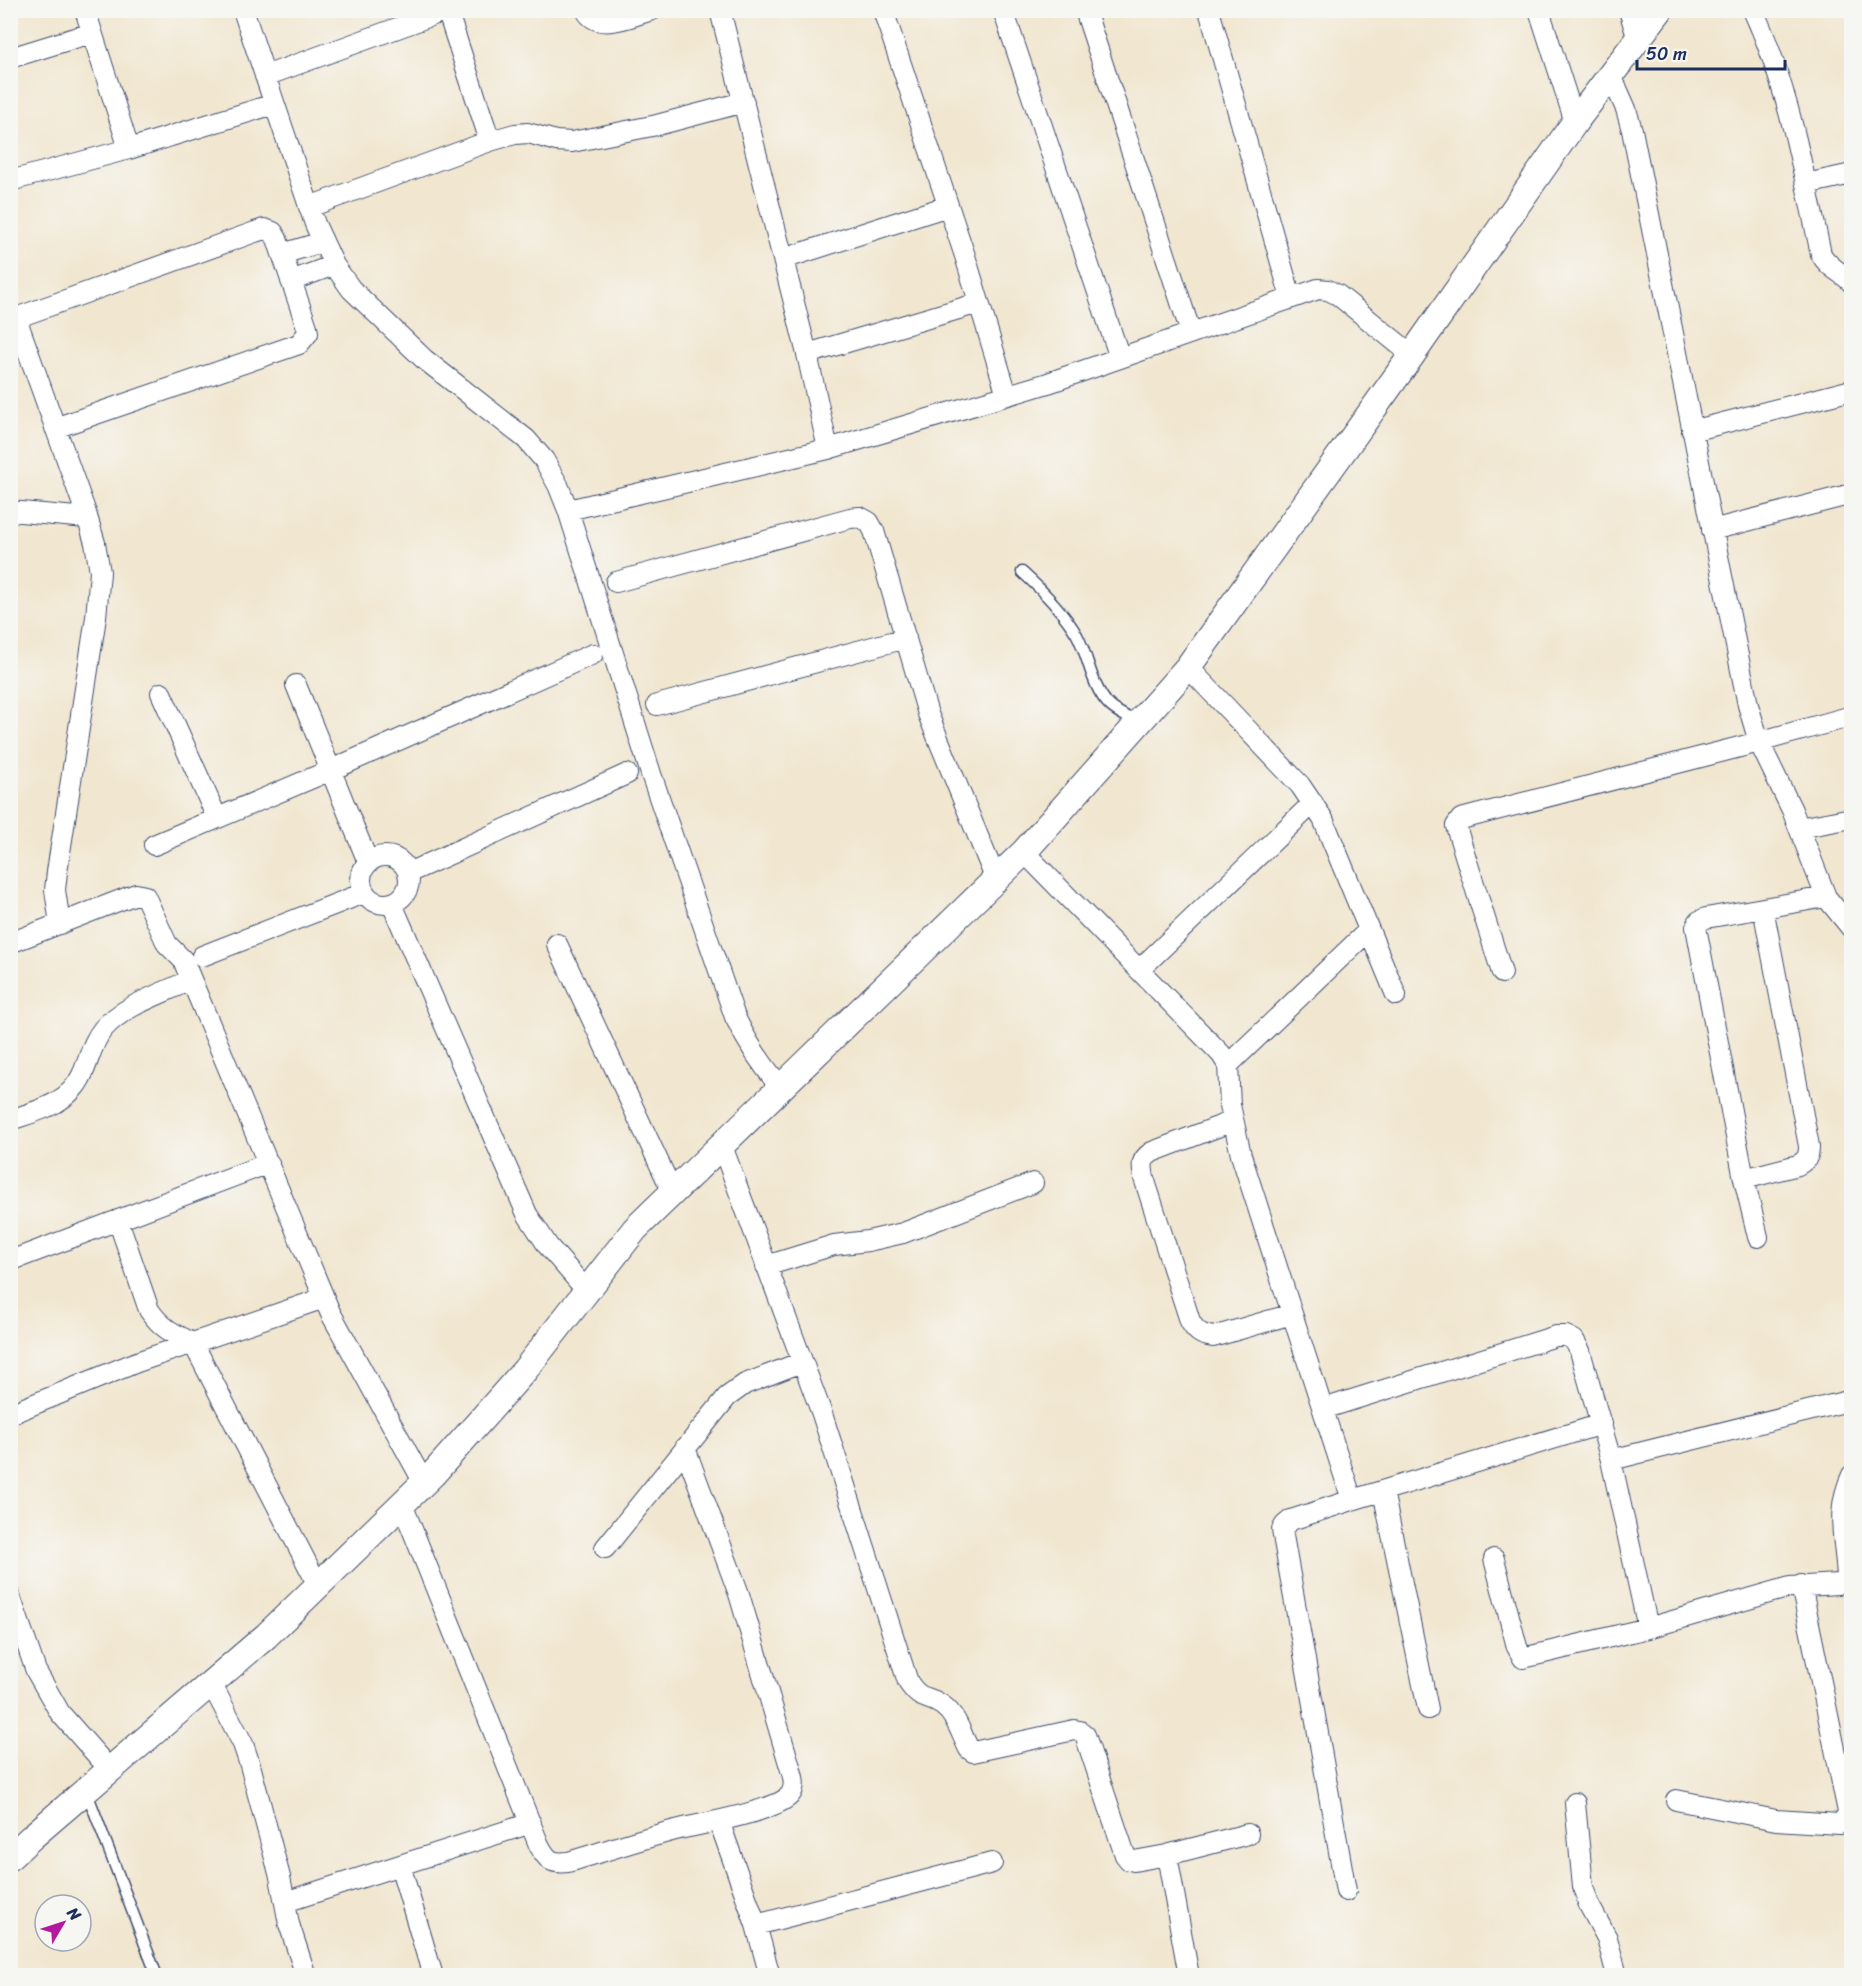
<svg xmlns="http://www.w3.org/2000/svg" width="1862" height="1986" font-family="Sriracha,sans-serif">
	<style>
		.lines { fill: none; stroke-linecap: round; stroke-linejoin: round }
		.service-casing { stroke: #3b4a6f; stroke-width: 13 }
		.minor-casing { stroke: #3b4a6f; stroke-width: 22 }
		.tertiary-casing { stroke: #3b4a6f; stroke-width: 28 }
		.service { stroke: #fff; stroke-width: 10 }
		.minor { stroke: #fff; stroke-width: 20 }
		.tertiary { stroke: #fff; stroke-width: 26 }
	</style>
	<rect width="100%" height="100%" fill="#f6f6f2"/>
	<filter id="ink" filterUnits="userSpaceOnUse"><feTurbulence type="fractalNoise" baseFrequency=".0167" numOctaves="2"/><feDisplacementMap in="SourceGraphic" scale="12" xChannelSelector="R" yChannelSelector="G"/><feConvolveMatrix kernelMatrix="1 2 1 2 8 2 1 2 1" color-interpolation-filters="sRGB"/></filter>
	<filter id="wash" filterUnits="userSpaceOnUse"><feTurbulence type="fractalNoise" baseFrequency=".008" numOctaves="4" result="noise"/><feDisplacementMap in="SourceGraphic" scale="24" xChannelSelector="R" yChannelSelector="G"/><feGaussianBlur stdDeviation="1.35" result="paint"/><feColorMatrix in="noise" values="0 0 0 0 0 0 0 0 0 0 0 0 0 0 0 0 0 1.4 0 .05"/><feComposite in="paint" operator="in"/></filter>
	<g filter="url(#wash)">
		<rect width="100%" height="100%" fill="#f1e6cf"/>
	</g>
	<g filter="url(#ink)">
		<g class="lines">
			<g class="service-casing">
				<path id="service" d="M1022,572C1042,590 1063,611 1077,635C1089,657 1091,687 1110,706C1118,713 1129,718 1138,723
					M86,1790L157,1976"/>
			</g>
			<g class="minor-casing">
				<path id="minor" d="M85,10L129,149
					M243,10L315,224L334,265L351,289L424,359L526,439L544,460L558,485L568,510L651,774L735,1017C748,1044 762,1066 781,1087
					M586,10C598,33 633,15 652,10
					M720,10L807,354L828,449
					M883,10L965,256L1007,395
					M1003,10L1120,358
					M1085,10L1191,333
					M1209,10L1291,298
					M1539,10L1575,122
					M1629,10L1638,40
					M1753,10C1789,88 1803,172 1821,254C1828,268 1842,272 1852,283
					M10,58L91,33
					M1611,75L1626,109L1632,130L1748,705L1759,742L1792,810L1826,897L1852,929
					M265,76L447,10L490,141
					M10,181L129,149L274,104
					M1806,184L1852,174
					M309,207L490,141L515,134L528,133L556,141L572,142L657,125L744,102
					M282,254L322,242
					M783,259L948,206
					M291,281L334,265
					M16,318L86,513L95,543L100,572L96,617L57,872L55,890L60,924
					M10,320L255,232L264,229L273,232L277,239L307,327L308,333L299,344L55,428
					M807,354L979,303
					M1692,431L1852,390
					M568,510L828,449L1048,383L1318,289L1328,290L1338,295L1412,355
					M10,511L87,518
					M1712,530L1852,494
					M616,582L850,518L860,517L869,522L874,531L928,714L996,880
					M1188,667L1300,785L1323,819L1396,995
					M296,685L368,862
					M161,693L217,818
					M657,705L906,638
					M1799,828L1852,818
					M154,845L331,770L593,654
					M1024,852L1221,1054L1228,1065L1230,1105L1241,1155L1352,1500L1291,1520L1285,1525L1282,1530L1346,1891
					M361 880a24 24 0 1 1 48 0a24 24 0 1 1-48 0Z
					M408,873L627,774
					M392,904L527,1214L548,1246L587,1291
					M10,943L136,894L145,896L167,944L183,960L330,1312L424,1483
					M557,944L673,1193
					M202,956L364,893
					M1139,970L1313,803
					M1502,973L1458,833L1456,826L1461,819L1759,742L1852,716
					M1228,1065L1369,930
					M10,1120C37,1111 69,1104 82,1075C89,1061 92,1042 103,1029C124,1005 162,994 190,980
					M1233,1121L1152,1152C1140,1160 1142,1165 1144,1178L1190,1321C1196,1332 1201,1335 1213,1337L1292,1314
					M722,1146L822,1414L908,1682C922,1703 926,1694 942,1705C957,1716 961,1734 969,1749L973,1752L1074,1730L1080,1731L1085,1735L1125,1855L1129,1860L1134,1861L1167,1855L1189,1976
					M1744,1179L1798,1165C1807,1160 1809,1156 1809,1146L1763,908
					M118,1220L149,1310C162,1329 174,1334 193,1343L318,1585
					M1758,1237L1744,1179L1696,927L1699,921L1706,918L1826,897
					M10,1261L269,1163
					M766,1266L834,1245L868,1241L903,1233L1033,1183
					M1323,1409L1556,1336H1566L1574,1340L1580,1351L1611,1460L1648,1628L1790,1587L1838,1584L1847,1579C1846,1541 1834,1513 1852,1475
					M10,1414L137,1362L324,1298
					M1611,1460L1852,1400
					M1383,1491L1428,1709
					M1352,1500L1602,1424
					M402,1504L539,1845C547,1860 551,1864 568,1862C606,1851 645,1837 684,1828C706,1823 776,1811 790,1795C798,1785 791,1771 788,1760L739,1594L685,1448
					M605,1548L727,1397L745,1384L802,1362
					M1494,1559L1517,1647L1523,1658L1648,1628
					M10,1596L36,1671L60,1713L110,1770
					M211,1683L243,1744L250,1765L280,1877L289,1924L306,1976
					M1676,1800L1776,1820L1839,1824L1845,1822L1848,1812L1801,1585
					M1575,1803L1583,1887L1589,1905L1607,1938L1617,1976
					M719,1821L756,1925L770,1976
					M1167,1855L1248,1834
					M400,1865L433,1976
					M285,1902L531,1823
					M756,1925L992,1863"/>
			</g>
			<g class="tertiary-casing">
				<path id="tertiary" d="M10,1857L34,1835L266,1636L433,1474L525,1370L635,1229L1024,852L1188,667L1412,355L1575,122L1660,10"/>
			</g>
			<use href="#service" class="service"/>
			<use href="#minor" class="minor"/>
			<use href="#tertiary" class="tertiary"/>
		</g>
	</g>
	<rect width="1862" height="1986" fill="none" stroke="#f6f6f2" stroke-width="36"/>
	<g transform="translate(63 1923) rotate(51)"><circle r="28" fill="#f6f6f2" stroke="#9ea6b7" stroke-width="1.5"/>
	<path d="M0-4.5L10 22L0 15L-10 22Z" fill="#b5179e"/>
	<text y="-9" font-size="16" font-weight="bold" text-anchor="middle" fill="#1b2f5e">N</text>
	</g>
	<path d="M1637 60v9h148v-9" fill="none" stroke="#1b2f5e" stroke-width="3"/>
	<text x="1646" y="60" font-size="18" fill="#1b2f5e" stroke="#f6f6f2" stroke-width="4.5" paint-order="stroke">50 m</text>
</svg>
